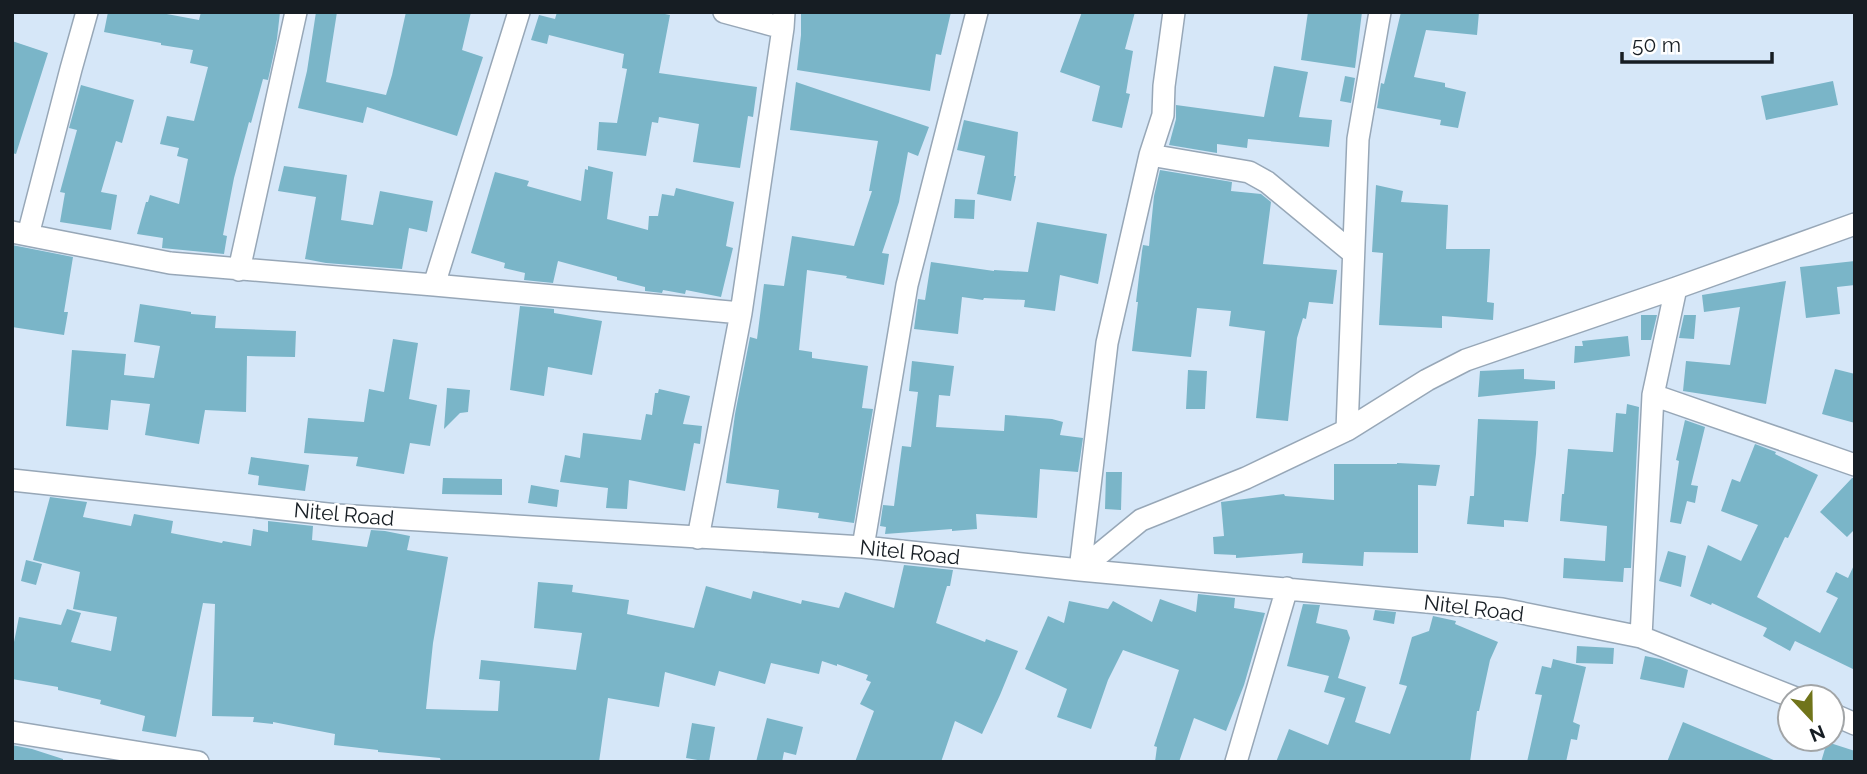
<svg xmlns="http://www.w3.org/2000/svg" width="1867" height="774" font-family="Raleway,sans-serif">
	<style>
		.building { fill: #7ab5c8 }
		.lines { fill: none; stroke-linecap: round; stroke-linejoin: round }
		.street-casing { stroke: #97a7b7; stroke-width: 24 }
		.street { stroke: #fff; stroke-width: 21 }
		.labels { text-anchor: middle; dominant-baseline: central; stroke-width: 5; stroke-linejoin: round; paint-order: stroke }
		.street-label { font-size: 21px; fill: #161d23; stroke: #fff }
	</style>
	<rect width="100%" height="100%" fill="#d6e7f8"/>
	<path class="building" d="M108,12H156L199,20L201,12H280L277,39L268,80L263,79L251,123L249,122L234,178L223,235L227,236L224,254L162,248L163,238L137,234L146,202H148L150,195L179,204L188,159L177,156L179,148L160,144L167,116L194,121L208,67L190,63L193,50L161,45V43L104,32Z
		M316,12H337L326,82L386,95L392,75L406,12H471L462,50L483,57L457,136L367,107L363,123L298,108L307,71Z
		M557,12H655L670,15L659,73L757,87L753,117L748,116L740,168L693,162L699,124L659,117L658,123L652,122L646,156L597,150L599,122L617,123L627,69L622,68L624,54L549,35L547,44L531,40L539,15L555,19Z
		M801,12H951L941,55L936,54L930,91L797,70L801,35Z
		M1082,12H1135L1125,49L1133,51L1126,93L1130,94L1122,128L1092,121L1100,86L1060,72Z
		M1308,12H1362L1355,68L1301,60Z
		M1401,12H1479L1477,35L1426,30L1414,77L1445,83V87L1466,92L1458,128L1440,125L1441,120L1377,108L1381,83L1384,84Z
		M12,41L48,53L16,154L12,153Z
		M1274,66L1308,72L1299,117L1332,120L1329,147L1248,139L1247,148L1217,144V153L1169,145L1176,119V105L1264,117Z
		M1345,76L1355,78L1351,103L1340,101Z
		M1833,81L1838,105L1766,120L1761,96Z
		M796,82L929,127L918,156L908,152L899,202L882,253L889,254L884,285L846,278L847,276L807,270L799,350L812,352V358L868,366L862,408L873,409L854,523L818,518L819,513L777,508L779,490L726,483L735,414L750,337L757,339L764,284L784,286L792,236L854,246L872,191H869L878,141L790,130Z
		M81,85L134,100L122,143L116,141L101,192L117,195L111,230L60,222L65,193L60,192L77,130L69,128Z
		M964,120L1018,132L1014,176H1016L1011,201L977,194L985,156L957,150Z
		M284,166L347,175L341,220L373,225L380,191L433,201L427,232L409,228L402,269L326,263L305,259L316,197L278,191Z
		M588,166L613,172L607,219L648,230L649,216H658L662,194L674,196L676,188L734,202L726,246L733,248L721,297L686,290L685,294L663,290L662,293L645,291V287L617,280V277L558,261L553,283L524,280L525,273L504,268L505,263L471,253L495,172L529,181L527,186L581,201L585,169L588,170Z
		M1160,170L1232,182L1231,191L1261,194L1271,202L1263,264L1337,270L1333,304L1309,302L1306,319L1303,318L1297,338L1288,421L1256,418L1265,331L1229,326L1231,311L1197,308L1191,357L1132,351L1138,302H1136L1142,251L1143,245L1149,246L1154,196Z
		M1376,185L1403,191L1401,202L1448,205L1446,249H1490L1487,302L1494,303L1493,320L1442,316V328L1379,325L1383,253L1372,252Z
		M955,199L975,200L974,219L954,218Z
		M1037,222L1107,234L1098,284L1060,275L1055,311L1024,307L1025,300L984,298L983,300L962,297L958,334L914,329L918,299L925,300L931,262L994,271V270L1028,272Z
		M12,245L73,257L64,312H68L64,335L12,327Z
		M1855,261V285L1837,287L1840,314L1806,318L1800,267Z
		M1786,281L1766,404L1683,391L1686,361L1730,365L1740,307L1704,312L1702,295Z
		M140,304L191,312V314L216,316L215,328L296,331L295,357L247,356L246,412L205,410L199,444L145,435L150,404L111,400L108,430L66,426L72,350L126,354L124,375L154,378L160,346L134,342Z
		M520,306L554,309V313L602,321L592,375L548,367L544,396L510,390Z
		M1641,315H1657L1651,340H1641Z
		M1684,315H1696L1694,339L1679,338Z
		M1628,336L1630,356L1574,363L1575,346H1583L1582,341Z
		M393,339L418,343L409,399L437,405L430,446L410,443L404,474L356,466L358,457L304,453L308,418L364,422L369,389L384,392Z
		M912,361L954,366L950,396L939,395L936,427L1004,431L1005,415L1052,419L1063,422L1060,435L1083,438L1078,472L1040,469L1037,518L976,514L977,529L952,531V529L885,534L886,527L880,526L883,505L894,506L902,446L911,447L918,392L909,391Z
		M1524,369V379L1555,381V389L1478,397L1480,371Z
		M1835,369L1855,374V423L1822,414Z
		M1188,370L1207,371L1205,409H1186Z
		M447,388L470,390L468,412L460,413L444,429Z
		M659,389L690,396L683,424L702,426L700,444L694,443L685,491L629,480L627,509L606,508L608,488L560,482L565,455L580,458L583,433L641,440L646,414L652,415L655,393H658Z
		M1627,404L1639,407L1631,568H1624L1623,582L1563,578L1564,558L1605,561L1607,526L1560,521L1562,494H1564L1568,449L1613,452L1616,413L1626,414Z
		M1478,419L1538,421L1536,454L1528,522L1504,520V527L1467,524L1470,496H1474Z
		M1685,420L1705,427L1691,485L1698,486L1695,503L1687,501L1681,524L1670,522L1679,461L1676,460Z
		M1755,444L1776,452L1775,454L1818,475L1788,538L1785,537L1757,597L1820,633L1838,598L1826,592L1836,572L1848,578L1855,563V670L1795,641L1790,651L1763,636L1767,628L1712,603L1711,605L1690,596L1708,545L1741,561L1758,525L1721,511L1732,479L1740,482Z
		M251,457L309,465L305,491L258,485L259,476L248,474Z
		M1397,463L1440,465L1436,486L1418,485V553L1364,552L1363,566L1302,563L1303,553L1236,558V555L1214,554L1213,537L1224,536L1221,502L1284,494L1285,496L1334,500V464H1397Z
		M1106,472H1122L1121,510L1105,509Z
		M443,478L502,479V495L442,494Z
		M1852,478H1855V529L1847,537L1820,512Z
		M531,485L559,490L557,507L528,503Z
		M50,497L87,502L83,517L131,526L134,514L173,521L171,533L222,543L223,541L251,546L253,529L268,532V521L313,526L312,540L367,547L371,530L385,531L410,536L407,550L448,557L433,643L426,709L498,711L500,681L479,679L481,660L576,670L582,633L534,628L538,582L573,585L572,592L629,600L627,614L694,628L706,586L751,599L753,591L801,604L802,600L839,608L845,592L894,608L904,565L953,570L950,586H947L936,623L985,642L986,639L1018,651L1000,695L982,734L955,721L941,762H855L874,711L860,704L871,682L866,680L868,675L837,664V666L822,661L819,674L771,663L765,684L719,671L715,686L665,672L659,707L608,698L599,762H441L440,758L378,752V750L334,745L335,734L273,722V724L253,722L254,717L212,716L215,604L203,603L176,737L142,731L145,716L100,704L101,700L58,690V687L12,679V652L19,617L61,625L67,609L81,613L71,642L111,651L117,617L73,609L80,572L33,560Z
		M1668,551L1686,556L1681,587L1659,581Z
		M26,560L42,564L36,585L21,581Z
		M1198,594L1235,598L1234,608L1265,613L1244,685L1226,731L1194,718L1179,762H1155L1157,747L1154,746L1179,670L1123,650L1108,680L1091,729L1057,717L1067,689L1025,669L1048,616L1064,623L1069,601L1108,609L1113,601L1152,622L1160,599L1196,612Z
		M1303,604L1320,605L1316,623L1347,630L1350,638L1338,678L1366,687L1355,722L1390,734L1407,686L1399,684L1412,637L1429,631L1433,616L1456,621L1455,624L1498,642L1490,660L1479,711H1477L1470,762H1276L1289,729L1328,745L1345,698L1324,692L1329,676L1287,666Z
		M1375,610L1396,612L1394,624L1373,620Z
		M1577,646L1614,648L1613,664L1576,663Z
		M1645,656L1660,659L1688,670L1684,688L1640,679Z
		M1553,659L1586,667L1573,722L1580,725L1577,740L1571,739L1566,762H1527L1542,695L1535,694L1542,666L1551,668Z
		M767,718L803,727L796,755L784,752L782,762H756Z
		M1683,722L1776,761L1775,762H1667Z
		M692,723L715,727L709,762L686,758Z
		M1827,742L1855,751V762H1821Z
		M12,745L32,749L63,759V762H19L12,760Z"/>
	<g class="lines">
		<g class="street-casing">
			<path id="street" d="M724,12L783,28
				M1150,155L1249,172L1267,182L1353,253
				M12,232L170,263L434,285L741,313
				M28,235L71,69L87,12
				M239,270L296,12
				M434,285L519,12
				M1653,395L1855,465
				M1347,430L1358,139L1380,12
				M12,480L337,515L863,547L1080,570L1502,609L1641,637L1793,697
				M698,538L741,313L783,28L784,12
				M863,547L907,285L977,12
				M1080,570L1141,520L1246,478L1347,430L1427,380L1466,360L1676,288L1855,224
				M1080,570L1107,343L1150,155L1163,115L1164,86L1174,12
				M1641,637L1653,395L1676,288
				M1832,714L1855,724
				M12,732L198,762
				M1236,762L1287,588"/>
		</g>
		<use href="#street" class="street"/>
	</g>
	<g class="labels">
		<g class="street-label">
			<text transform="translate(344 514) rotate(5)">Nitel Road</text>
			<text transform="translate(910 552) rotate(6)">Nitel Road</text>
			<text transform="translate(1474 608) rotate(7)">Nitel Road</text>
		</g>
	</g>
	<rect width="1867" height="774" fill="none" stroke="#161d23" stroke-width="28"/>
	<g transform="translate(1811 718) rotate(158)"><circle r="33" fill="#ffffff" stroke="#a2a5a7" stroke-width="2"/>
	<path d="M0-5L12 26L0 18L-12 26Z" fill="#70741a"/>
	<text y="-10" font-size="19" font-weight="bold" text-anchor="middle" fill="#161d23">N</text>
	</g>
	<path d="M1622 52v10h150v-10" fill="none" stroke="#161d23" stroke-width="3.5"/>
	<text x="1632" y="52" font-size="21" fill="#161d23" stroke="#ffffff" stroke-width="5" paint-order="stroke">50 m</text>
</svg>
